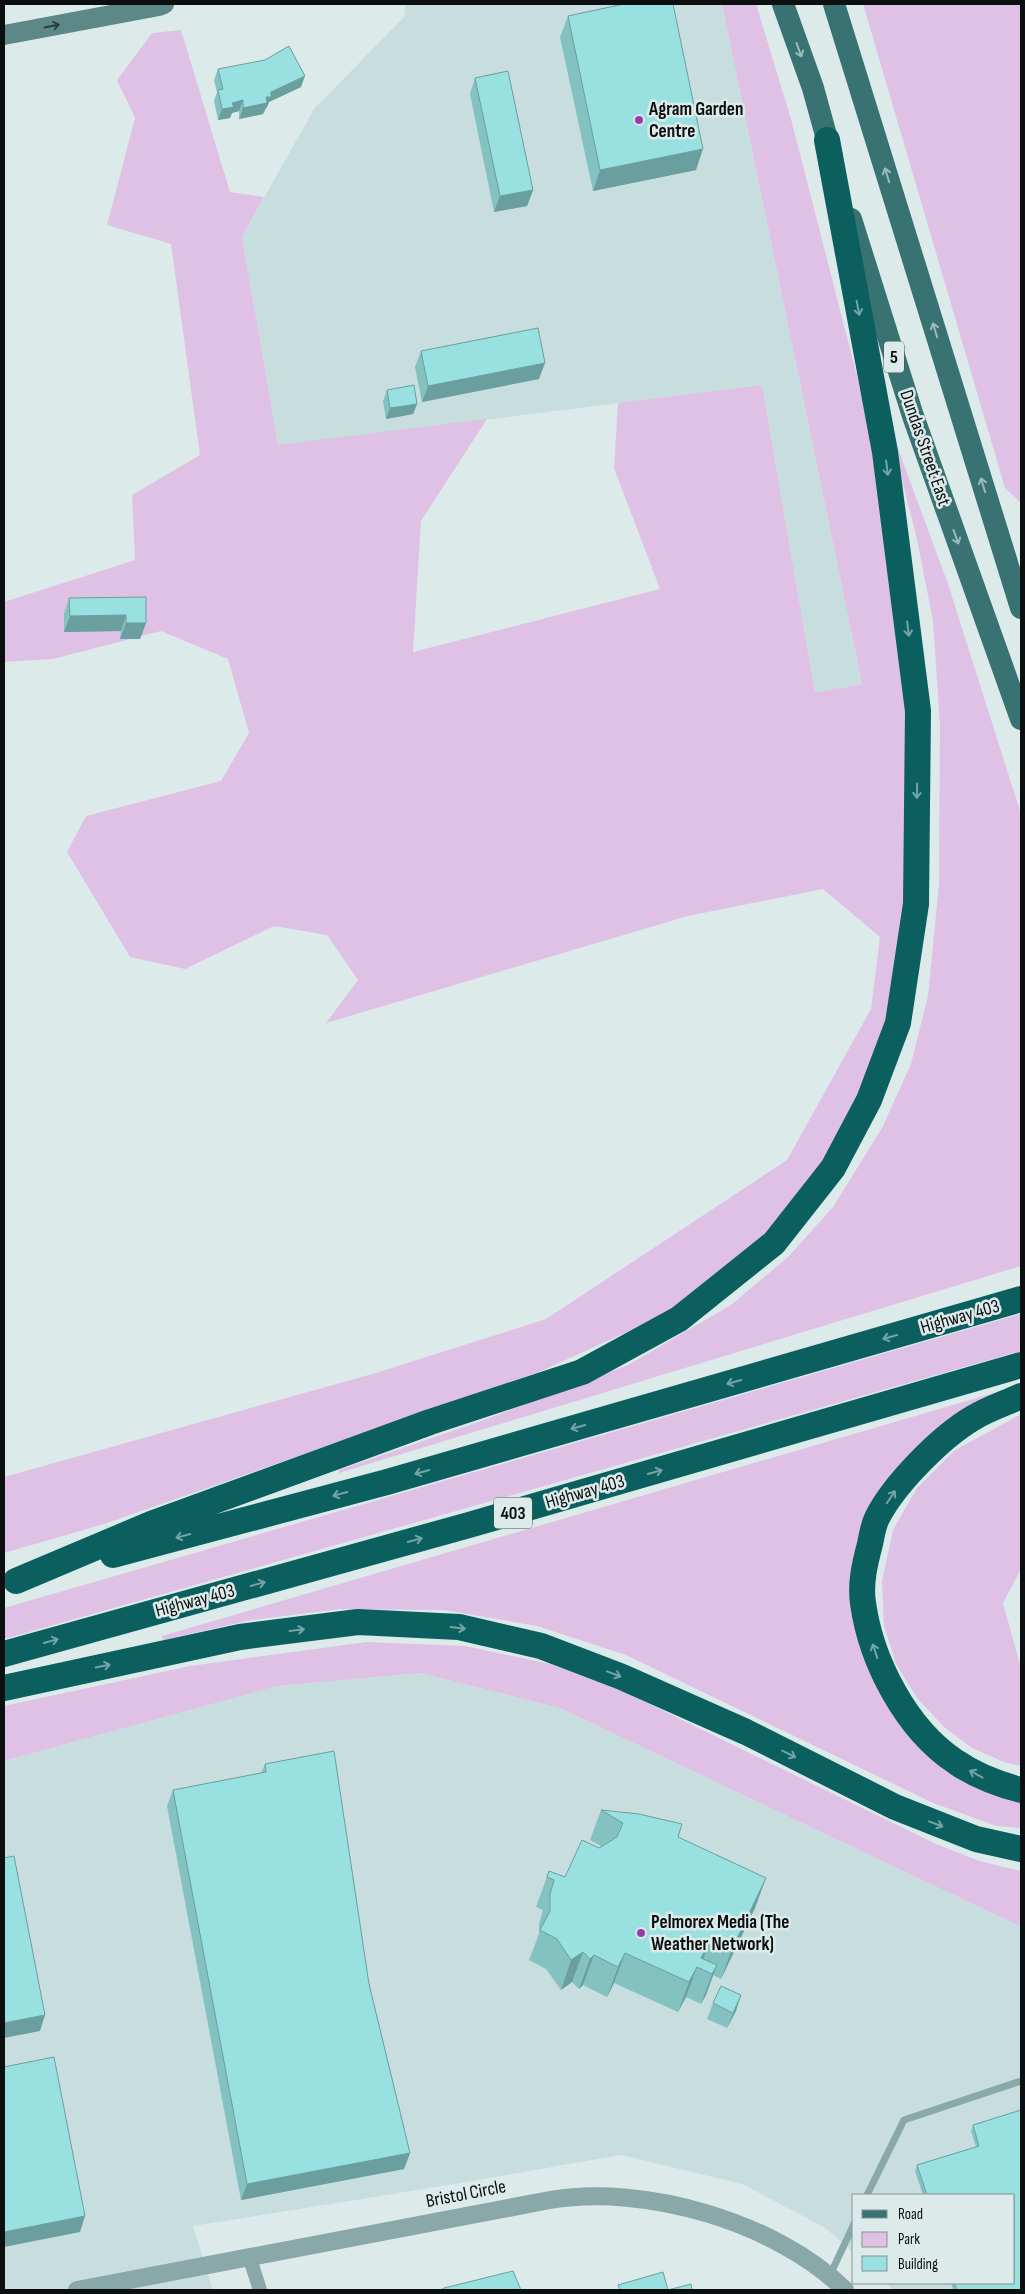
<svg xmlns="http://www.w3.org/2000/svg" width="1025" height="2294" font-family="'Sofia Sans Condensed',sans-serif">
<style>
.built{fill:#c8dede}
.green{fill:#e0c1e6}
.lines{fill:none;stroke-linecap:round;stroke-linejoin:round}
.service{stroke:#8aa8a7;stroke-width:7}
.minor{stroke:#8aa8a7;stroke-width:14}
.tertiary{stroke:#8aa8a7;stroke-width:18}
.secondary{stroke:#5c8888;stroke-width:20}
.primary{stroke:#387272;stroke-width:22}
.motorway{stroke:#0c5f5f;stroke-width:26}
.wall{fill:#84c2c2}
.shaded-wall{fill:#6b9e9e}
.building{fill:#99e1e1;stroke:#6b9e9e}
.oneway{stroke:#2b3f3f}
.oneway2{stroke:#9bbaba}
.oneway3{stroke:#74a4a4}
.poi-dot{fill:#973ea9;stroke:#ddeaea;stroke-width:2}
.labels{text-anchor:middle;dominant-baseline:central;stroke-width:5;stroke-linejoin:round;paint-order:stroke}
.shield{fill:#ddeaea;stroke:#4a5151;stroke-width:1}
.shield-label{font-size:18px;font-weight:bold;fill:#0b0f0f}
.poi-label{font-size:19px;font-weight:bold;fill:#0b0f0f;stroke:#ddeaea;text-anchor:start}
.street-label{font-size:19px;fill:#0b0f0f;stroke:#ddeaea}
</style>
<rect width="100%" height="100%" fill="#ddeaea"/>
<path class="built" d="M405,4H722L862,684L815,693L762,385L278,446L242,237L314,109L404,17Z
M420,1673L560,1708L1021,1927V2290H893L886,2283H1014V2195H854V2253L824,2227L742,2184L621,2155L461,2183L193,2226L213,2290H4V1761L278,1686Z"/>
<path class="green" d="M722,4H756L791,119L892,512L915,850L891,1044L808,1199L667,1314L539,1372L104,1524L4,1553V1477L376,1373L546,1319L787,1160L871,1009L880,937L823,889L688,916L326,1023L358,980L327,935L274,926L185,969L130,957L67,852L86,816L221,781L249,733L228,659L161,631L53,659L4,662V602L135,560L132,495L200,455L171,244L107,225L135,118L117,80L152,33L181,30L230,192L264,197L242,237L278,445L487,419L421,521L413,652L660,589L614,468L618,403L762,385L815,693L862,684Z
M863,4H1021V503L1005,488Z
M897,446L948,584L1021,814V1266L339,1473V1470L481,1421L628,1365L731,1305L789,1256L833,1207L882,1128L911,1064L928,996L939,884L940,725L933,621L917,539L894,448Z
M1021,1314V1351L4,1639V1608Z
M1021,1385L941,1429L854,1571L895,1714L1021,1800V1828L996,1826L933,1803L626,1655L537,1626L444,1610L341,1609L251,1620L163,1640L162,1636Z
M1021,1414V1569L1003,1603L1021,1668V1766L1004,1762L972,1748L944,1727L917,1698L896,1664L884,1626L882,1581L893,1530L917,1488L955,1450Z
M367,1642L465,1646L550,1664L627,1693L934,1843L979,1861L1021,1871V1927L560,1708L420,1673L278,1686L4,1761V1706L190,1666Z"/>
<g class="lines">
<path class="service" d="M867,2195L904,2120L1021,2081
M830,2275L854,2224"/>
<path class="minor" d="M250,2259L260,2290"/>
<path class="tertiary" d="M77,2290L550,2200C645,2184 776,2222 845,2290"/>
<path class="secondary" d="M4,35L159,6L164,4"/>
<path class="primary" d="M783,4L813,88L832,157
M834,4L1021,608
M851,219L913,416L1021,719"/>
<path class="motorway" d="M1021,1396C1006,1403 988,1409 973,1418C941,1437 894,1484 877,1518C873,1526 872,1535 870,1544C865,1563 860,1583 863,1603C871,1661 906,1729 956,1762C976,1776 998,1784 1021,1790
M113,1555L387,1482L1021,1299
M16,1581L151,1524L430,1422L582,1372L679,1319L774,1243L833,1168L869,1100L898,1023L916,904L918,711L885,452L827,140
M4,1654L469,1525L1021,1365
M4,1688L240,1637L358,1622L459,1627L541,1646L622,1677L746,1732L895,1807L976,1839L1021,1849"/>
</g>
<path class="wall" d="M568,16L696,170L593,191L560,37Z
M218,69L301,87L269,102L267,107L266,108L263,114L239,119V111L232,113L230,118L218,120L214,101L217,92L214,80Z
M475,78L533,190L527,206L494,212L470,94Z
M421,351L539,379L422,402L415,367Z
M387,390L417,404L413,414L386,419L383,401Z
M146,597V623L140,639H120L121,631L64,632V614L69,598Z
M265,1764L369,1984L410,2153L404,2169L241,2200L167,1806L173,1790L261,1773Z
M601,1810L678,1837L755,1908L721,1979L713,1975L706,1995L701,2004L686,1997L678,2012L614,1983L607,1997L583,1985L579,1989L572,1982L561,1990L546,1969L529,1960L539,1934V1924L543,1910L536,1907L549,1871L565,1877L601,1846L590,1840Z
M713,2003L736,2011L727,2028L707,2019Z
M1021,2110V2290H953L951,2283H1014V2195H923L915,2171L917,2165L976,2147L971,2131L973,2125Z"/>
<path class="shaded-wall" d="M305,76L301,87L269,102L267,107L266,108L263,114L239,119L243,108L266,97L271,92Z
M243,100L239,111L232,113L230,118L218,120L222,109L232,103Z
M703,149L696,170L593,191L600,170Z
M533,190L527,206L494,212L500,196Z
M545,363L539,379L422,402L428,386Z
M417,404L413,414L386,419L390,408Z
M126,615L121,631L64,632L70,616Z
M126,623H146L140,639H120Z
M766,1878L755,1908L721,1979L732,1949Z
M711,1938L700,1968L701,1958Z
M583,1952L572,1982L561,1990L571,1960Z
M625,1953L614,1983L607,1997L618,1967Z
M594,1955L583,1985L579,1989L590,1959Z
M717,1965L706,1995L701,2004L712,1974Z
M697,1967L686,1997L678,2012L689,1982Z
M741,1995L736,2011L727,2028L733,2013Z
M45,2015L40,2031L4,2038V2023Z
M410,2153L404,2169L241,2200L247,2184Z
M85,2216L80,2232L4,2247V2232Z"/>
<path class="building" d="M624,4H673L703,149L600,170L568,16Z
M289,46L305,76L271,92V97H266L267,103L243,108V100L232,103L234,107L222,109L218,90L223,89L218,69L265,60Z
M508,71L533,190L500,196L475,78Z
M538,328L545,363L428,386L421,351Z
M414,385L417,404L390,408L387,390Z
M146,597V623H126V615L70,616L69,598Z
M334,1751L369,1984L410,2153L247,2184L173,1790L266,1772L265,1764Z
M601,1810L639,1814L682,1824L678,1837L766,1878L732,1949L711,1938L701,1958L717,1965L712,1974L697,1967L689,1982L625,1953L618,1967L594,1955L590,1959L583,1952L571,1960L557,1939L540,1930L550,1911V1894L554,1880L547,1877L549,1871L565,1877L582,1840L599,1848L617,1837L623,1823Z
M14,1856L45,2015L4,2023V1858Z
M721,1986L741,1995L733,2013L713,2003Z
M54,2057L85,2216L4,2232V2067Z
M1021,2110V2290H957L954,2283H1014V2195H927L917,2165L979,2146L973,2125Z
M513,2271L521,2290H441L444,2288Z
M663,2272L668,2290L691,2284L692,2290H620L618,2285Z"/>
<defs><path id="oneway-shaft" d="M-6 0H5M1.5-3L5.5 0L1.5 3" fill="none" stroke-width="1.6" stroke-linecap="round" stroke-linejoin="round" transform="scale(1.25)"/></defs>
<use class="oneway" href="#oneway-shaft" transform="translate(52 26) rotate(-11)"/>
<g class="oneway2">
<use href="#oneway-shaft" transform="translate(799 50) rotate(70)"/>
<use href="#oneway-shaft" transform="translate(887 175) rotate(-107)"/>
<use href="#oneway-shaft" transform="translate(935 330) rotate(-107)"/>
<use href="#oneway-shaft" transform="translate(983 485) rotate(-107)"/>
<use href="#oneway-shaft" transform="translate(956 537) rotate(70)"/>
</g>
<g class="oneway3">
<use href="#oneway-shaft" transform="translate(858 308) rotate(79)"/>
<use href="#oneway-shaft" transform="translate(887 468) rotate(83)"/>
<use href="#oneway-shaft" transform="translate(908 629) rotate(83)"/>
<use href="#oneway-shaft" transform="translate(917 791) rotate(91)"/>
<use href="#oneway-shaft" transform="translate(890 1337) rotate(164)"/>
<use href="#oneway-shaft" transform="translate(734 1382) rotate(164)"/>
<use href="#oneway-shaft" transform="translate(578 1427) rotate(164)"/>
<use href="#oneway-shaft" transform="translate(422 1472) rotate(164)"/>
<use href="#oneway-shaft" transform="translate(655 1472) rotate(-16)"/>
<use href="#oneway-shaft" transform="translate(340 1494) rotate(165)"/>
<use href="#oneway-shaft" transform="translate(891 1497) rotate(-56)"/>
<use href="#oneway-shaft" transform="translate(183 1536) rotate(165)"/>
<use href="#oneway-shaft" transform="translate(415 1540) rotate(-15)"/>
<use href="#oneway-shaft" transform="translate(258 1584) rotate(-15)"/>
<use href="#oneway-shaft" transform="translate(458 1628) rotate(7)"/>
<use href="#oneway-shaft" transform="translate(297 1630) rotate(-7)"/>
<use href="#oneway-shaft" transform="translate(51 1641) rotate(-15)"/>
<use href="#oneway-shaft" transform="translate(875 1651) rotate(-108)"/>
<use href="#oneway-shaft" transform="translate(103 1666) rotate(-12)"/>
<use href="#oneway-shaft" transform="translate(614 1674) rotate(21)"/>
<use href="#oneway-shaft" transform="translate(789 1754) rotate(27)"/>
<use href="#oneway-shaft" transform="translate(976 1774) rotate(-151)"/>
<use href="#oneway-shaft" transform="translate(936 1824) rotate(21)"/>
</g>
<g class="poi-dot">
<circle cx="639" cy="120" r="5"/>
<circle cx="641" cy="1933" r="5"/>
</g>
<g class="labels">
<g class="shield">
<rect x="884" y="341.5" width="20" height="31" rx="4"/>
<rect x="494" y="1497.5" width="38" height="31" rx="4"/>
</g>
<g class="shield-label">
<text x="894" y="357">5</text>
<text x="513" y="1513">403</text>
</g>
<g class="poi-label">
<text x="649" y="109">Agram Garden<tspan x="649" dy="22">Centre</tspan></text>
<text x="651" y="1922">Pelmorex Media (The<tspan x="651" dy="22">Weather Network)</tspan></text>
</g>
<g class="street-label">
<text transform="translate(925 448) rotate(71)">Dundas Street East</text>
<text transform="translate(960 1317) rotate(-16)">Highway 403</text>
<text transform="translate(585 1492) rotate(-16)">Highway 403</text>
<text transform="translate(195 1601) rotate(-15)">Highway 403</text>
<text transform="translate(466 2194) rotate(-11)">Bristol Circle</text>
</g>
</g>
<rect width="1025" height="2294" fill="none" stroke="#0b0f0f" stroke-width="10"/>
<rect x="852" y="2194" width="162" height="90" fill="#ddeaea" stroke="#899292"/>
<rect x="862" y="2210" width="25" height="8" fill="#387272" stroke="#899292"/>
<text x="898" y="2219" font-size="15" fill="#0b0f0f">Road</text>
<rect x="862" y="2232" width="25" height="15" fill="#e0c1e6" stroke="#899292"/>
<text x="898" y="2244" font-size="15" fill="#0b0f0f">Park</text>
<rect x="862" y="2256" width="25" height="15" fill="#99e1e1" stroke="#899292"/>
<text x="898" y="2269" font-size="15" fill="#0b0f0f">Building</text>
</svg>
